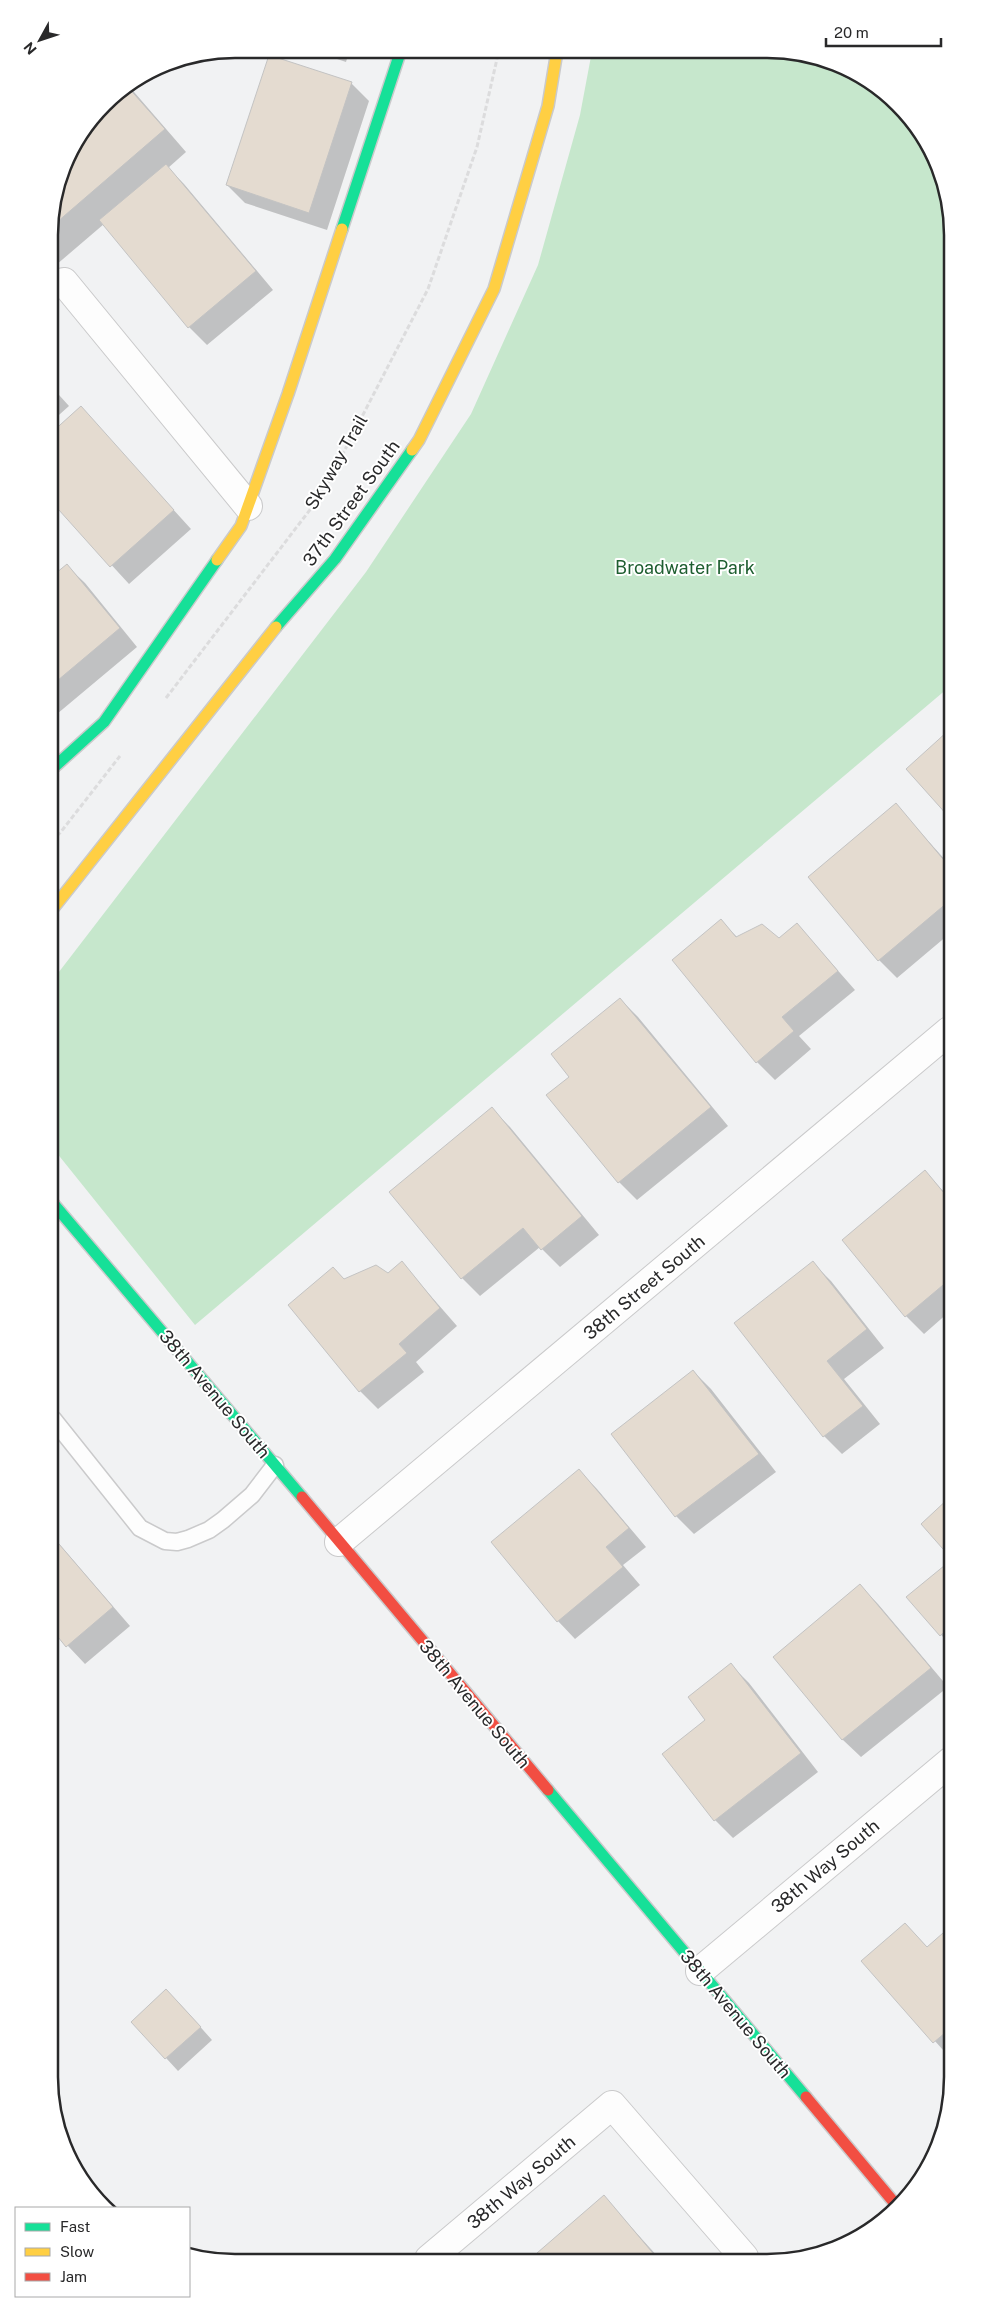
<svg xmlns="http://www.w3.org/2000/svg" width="1001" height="2312" font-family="'Public Sans',sans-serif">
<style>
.green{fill:#c6e7cc}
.shadow{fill:#0003}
.building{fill:#e4dbd0;stroke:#c3c3c3}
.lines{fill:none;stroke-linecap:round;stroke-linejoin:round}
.lane-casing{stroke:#cacacb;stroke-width:19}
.street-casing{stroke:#cacacb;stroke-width:30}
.fast-casing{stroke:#cacacb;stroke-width:14}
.slow-casing{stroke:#cacacb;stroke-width:14}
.jam-casing{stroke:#cacacb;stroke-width:14}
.path{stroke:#dcdcdd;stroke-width:3;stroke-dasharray:5 2.5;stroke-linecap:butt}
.lane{stroke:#fdfdfd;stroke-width:16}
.street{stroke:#fdfdfd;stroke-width:28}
.fast{stroke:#16e098;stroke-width:11}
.slow{stroke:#ffcf43;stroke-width:11}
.jam{stroke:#f24e42;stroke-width:11}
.labels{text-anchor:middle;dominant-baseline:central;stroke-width:4;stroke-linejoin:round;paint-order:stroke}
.street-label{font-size:18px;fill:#29292a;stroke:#fff}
.park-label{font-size:18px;fill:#1e5e30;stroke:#fff}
.rim{fill:none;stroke:#29292a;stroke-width:2.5}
</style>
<rect width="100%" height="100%" fill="#f1f2f3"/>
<path class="green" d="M592,51L802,52L849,68L898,103L927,142L946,187L948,688L195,1325L52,1147V981L366,572L471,414L538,265L580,115Z"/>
<path class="shadow" d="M307,49H350L346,62Z
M351,83L369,101L327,230L245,203L227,185Z
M128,85L186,152L168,168L184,184L273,290L207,345L189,327L104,224L49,271V222L68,152L112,95Z
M50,385L69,406L50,423Z
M81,408L191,529L129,584L50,498V436Z
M67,566L85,583L137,647L51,719L50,579Z
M896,805L948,863V935L897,978L879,960L809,878Z
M721,921L738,938L779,940L797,924L855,990L799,1036L811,1049L775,1080L757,1062Z
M620,999L638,1017L728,1126L637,1200L619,1182L571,1077Z
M492,1109L510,1127L599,1235L560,1267L540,1247L480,1296L462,1278Z
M925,1172L949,1197V1312L924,1334L906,1316Z
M402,1263L457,1326L416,1362L424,1372L378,1409L360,1391L289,1305L344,1280L388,1275Z
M813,1263L831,1281L884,1348L844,1379L880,1424L842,1454L824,1436L735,1323Z
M693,1371L711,1389L776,1472L694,1534L676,1516L613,1434Z
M579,1471L597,1489L646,1547L623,1565L640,1585L575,1639L558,1621Z
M53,1537L130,1626L85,1664L53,1630Z
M950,1562V1645L908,1597Z
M860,1586L878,1604L948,1687L861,1757L843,1740L775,1657Z
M731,1665L749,1683L818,1772L733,1838L715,1820L707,1720Z
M905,1924L928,1948L951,1928L952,2060L863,1961Z
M179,2003L212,2040L178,2071L133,2022Z
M604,2197L659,2258H543L539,2253Z"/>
<path class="building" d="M269,55L352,82L309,213L226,185Z
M127,86L165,129L49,229L68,152L112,95Z
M166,164L256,271L188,328L99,220Z
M81,406L174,510L110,567L50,500V434Z
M67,564L120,628L51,686L50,578Z
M948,731V816L906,769Z
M896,803L948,865V902L878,961L808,877Z
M721,919L736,937L762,924L779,938L797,923L838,971L782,1017L794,1031L756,1063L672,960Z
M620,998L711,1107L618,1183L546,1095L569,1077L551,1054Z
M492,1107L582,1216L541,1250L523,1228L461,1279L389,1192Z
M925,1170L949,1199V1252L947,1254L949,1257V1280L905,1317L842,1240Z
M402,1261L440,1308L399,1344L407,1353L359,1392L288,1305L333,1267L344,1279L376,1265L388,1273Z
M813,1261L867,1329L827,1361L863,1406L823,1437L734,1323Z
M693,1370L759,1454L675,1517L611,1434Z
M579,1469L629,1528L606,1547L623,1567L557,1622L491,1542Z
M950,1497V1557L921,1524Z
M53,1537L113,1607L66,1647L54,1632Z
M950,1561V1626L940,1636L906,1597Z
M860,1584L931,1668L842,1740L773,1657Z
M731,1663L801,1753L714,1821L662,1754L705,1720L688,1697Z
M905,1923L927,1947L951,1926L952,2027L933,2043L861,1961Z
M166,1989L201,2027L165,2059L131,2022Z
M604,2195L657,2258H541L537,2253Z"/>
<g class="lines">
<g class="lane-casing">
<path id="lane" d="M53,1419L140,1528L165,1541L177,1542L188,1539L209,1530L223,1520L252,1495L275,1465"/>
</g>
<g class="street-casing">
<path id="street" d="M64,282L248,506
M339,1542L949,1031
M700,1971L951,1761
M429,2259L612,2105L744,2257"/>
</g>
<g class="fast-casing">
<path id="fast" d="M342,229L401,50
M276,627L335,559L412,450
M51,770L104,722L217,560
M52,1202L302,1497
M548,1790L806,2097"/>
</g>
<g class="slow-casing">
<path id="slow" d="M412,450L419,440L494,289L548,106L557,51
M217,560L241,526L288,394L342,229
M51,911L276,627"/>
</g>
<g class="jam-casing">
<path id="jam" d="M302,1497L548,1790
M806,2097L897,2206"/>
</g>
<path class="path" d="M166,698L322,494L428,289L477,147L499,50
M51,841L60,833L120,756"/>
<use href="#lane" class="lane"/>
<use href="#street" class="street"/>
<use href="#fast" class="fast"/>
<use href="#slow" class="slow"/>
<use href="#jam" class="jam"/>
</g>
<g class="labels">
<g class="street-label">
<text transform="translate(336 462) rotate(-60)">Skyway Trail</text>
<text transform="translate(351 503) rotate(-54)">37th Street South</text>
<text transform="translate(644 1287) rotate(-40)">38th Street South</text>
<text transform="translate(215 1394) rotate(50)">38th Avenue South</text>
<text transform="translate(475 1704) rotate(50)">38th Avenue South</text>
<text transform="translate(825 1866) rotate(-40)">38th Way South</text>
<text transform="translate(736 2014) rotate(50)">38th Avenue South</text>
<text transform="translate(521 2182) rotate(-40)">38th Way South</text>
</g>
<g class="park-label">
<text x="685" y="567">Broadwater Park</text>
</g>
</g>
<path d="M0 0H1001V2312H0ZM235 58H767A177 177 0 0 1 944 235V2077A177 177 0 0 1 767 2254H235A177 177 0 0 1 58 2077V235A177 177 0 0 1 235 58Z" fill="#fff" fill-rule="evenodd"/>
<path class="rim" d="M235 58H767A177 177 0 0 1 944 235V2077A177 177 0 0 1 767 2254H235A177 177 0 0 1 58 2077V235A177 177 0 0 1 235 58Z"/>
<rect x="15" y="2207" width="175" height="90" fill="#ffffff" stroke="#a9a9aa"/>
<rect x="25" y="2223" width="25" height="8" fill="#16e098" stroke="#a9a9aa"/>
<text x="60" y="2232" font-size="15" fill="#29292a">Fast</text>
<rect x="25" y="2248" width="25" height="8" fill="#ffcf43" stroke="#a9a9aa"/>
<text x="60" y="2257" font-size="15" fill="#29292a">Slow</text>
<rect x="25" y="2273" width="25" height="8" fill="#f24e42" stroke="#a9a9aa"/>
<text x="60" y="2282" font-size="15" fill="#29292a">Jam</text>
<g transform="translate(40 40) rotate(230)" stroke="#ffffff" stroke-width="4" paint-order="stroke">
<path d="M0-4L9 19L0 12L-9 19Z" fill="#29292a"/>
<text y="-8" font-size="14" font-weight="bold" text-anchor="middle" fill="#29292a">N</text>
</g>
<path d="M826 38v8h115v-8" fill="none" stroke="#29292a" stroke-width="2.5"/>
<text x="834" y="38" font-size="15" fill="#29292a" stroke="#ffffff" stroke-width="4" paint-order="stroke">20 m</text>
</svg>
